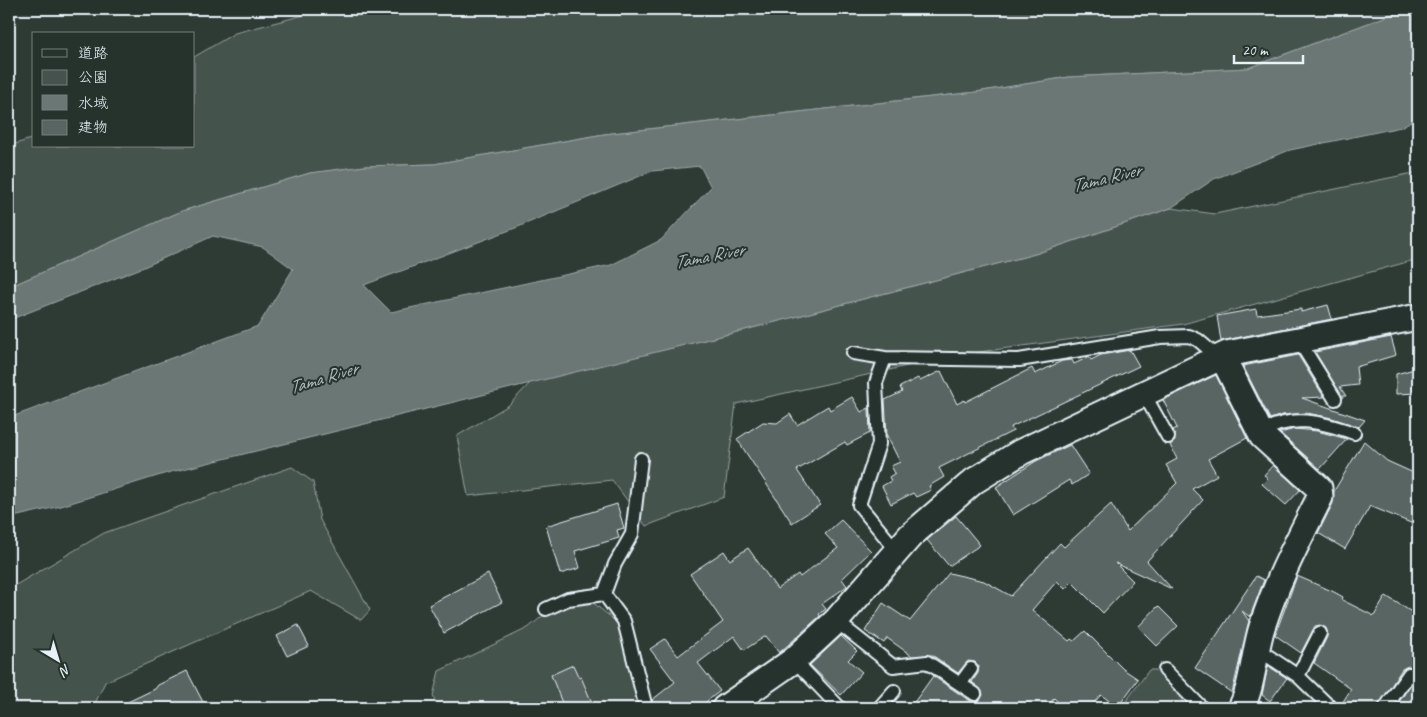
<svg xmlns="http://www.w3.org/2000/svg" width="1427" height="717" font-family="Caveat,'Klee One',sans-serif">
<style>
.green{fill:#45524e;stroke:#96a2a3}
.water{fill:#6b7775;stroke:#9da8a9;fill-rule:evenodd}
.building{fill:#596563;stroke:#e8f1f8}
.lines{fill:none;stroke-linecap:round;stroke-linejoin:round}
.service-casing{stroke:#e8f1f8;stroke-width:16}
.minor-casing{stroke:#e8f1f8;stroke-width:29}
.service{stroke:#26332d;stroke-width:12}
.minor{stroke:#26332d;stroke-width:25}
.labels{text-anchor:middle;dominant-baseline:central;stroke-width:4;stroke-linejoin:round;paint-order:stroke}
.water-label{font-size:19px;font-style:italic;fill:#b0babd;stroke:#26332d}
</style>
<rect width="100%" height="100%" fill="#2e3b35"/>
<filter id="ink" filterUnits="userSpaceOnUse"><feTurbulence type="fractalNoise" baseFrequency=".02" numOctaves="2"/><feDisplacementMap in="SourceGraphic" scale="10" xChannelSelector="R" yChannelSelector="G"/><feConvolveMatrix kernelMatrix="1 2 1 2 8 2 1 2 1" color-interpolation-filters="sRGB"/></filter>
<g filter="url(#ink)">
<path class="green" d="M327,9H1406L1248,68L1069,77L976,92L604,134L434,164L365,166L310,173L182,211L9,287V146L34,138V146H194V57L235,33Z
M1418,172V259L1183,324L957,355L736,404L724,497L646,526L612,480L468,496L457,436L509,405L531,382L741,331L1035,254L1171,208L1215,214Z
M292,467L313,482L320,520L370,610L361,620L311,591L105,682L93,708H9V589L104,533Z
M592,602L617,622L622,633L640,708H438L433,696L439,671L528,628L545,614L567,603Z
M1149,670H1157L1188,708H1121Z"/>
<path class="water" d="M1406,9H1418V117L1401,127L1290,150L1214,179L1171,208L1035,254L741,331L167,473L61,506L9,518V418L258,326L293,269L263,247L213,236L144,267L9,320V287L182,211L310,173L365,166L434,164L604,134L976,92L1069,77L1248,68ZM700,166L711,187L661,240L611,265L391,312L364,285L518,227L652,171Z"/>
<path class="building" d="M1328,305L1332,319L1221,341L1217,316L1256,309L1257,315L1301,309V312Z
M1391,337L1396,355L1356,367L1358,385L1340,387L1346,396H1342L1315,352Z
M1130,350L1139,366L1011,427L1013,431L939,468L944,477L929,486L931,490L916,497L913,493L891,504L882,486L891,481L889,477L895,473L891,466L900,462L887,436L885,400L902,392L900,387L918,378L920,381L941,371L957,404L964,400L965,402L1032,368L1035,374L1062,361L1072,360L1074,364L1089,357L1091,360L1101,355Z
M1298,355L1324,397L1302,398L1365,420L1359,427L1332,418L1307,413L1282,415L1270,419L1243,366Z
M1418,368V393L1396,394V374Z
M1216,375L1247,438L1208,459L1217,475L1192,489L1203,500L1147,561L1172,589L1115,563L1133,581L1103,613L1072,582L1065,589L1057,581L1032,610L1069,641L1071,639L1074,641L1085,631L1123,669L1138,679L1118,707L1101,695L1089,708H1064L1054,698L1047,708H910L933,676L970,701H979L983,695L982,691L972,682L978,673L979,666L975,662L968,661L958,673L932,655L912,656L887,638L884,643L865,631L883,603L910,621L949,573L984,581L1011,596L1060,543L1064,547L1111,504L1128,531L1177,483L1166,465L1177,459L1170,445L1175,441L1173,430L1177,428L1163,400Z
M852,397L861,412L869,408L870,433L847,445L845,442L797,470L820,505L792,523L737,439L763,422L777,423L790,414L797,425L828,406L830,410Z
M1295,429L1317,431L1347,439L1320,469L1280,433Z
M1364,441L1387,461L1418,475V526L1370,506L1345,549L1318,533L1333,503L1334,491Z
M1070,445L1089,474L1072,485L1069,480L1013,515L996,487L1036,461Z
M1273,465L1300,490L1286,505L1262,484L1268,478L1264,475Z
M617,504L624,528L617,530L619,538L575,551L580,568L560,574L546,526Z
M956,516L980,545L949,566L927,540Z
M841,520L871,551L842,579L847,586L822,604L826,609L819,614L820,616L779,653L766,636L744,650L734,636L698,663L720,691L698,708H654L652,700L675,682L650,649L665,639L678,656L723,622L690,574L724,551L730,560L748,548L777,589L798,574L800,577L838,548L825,534Z
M488,574L502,602L444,633L429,605Z
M1256,576L1264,580L1250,617L1242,611L1249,621L1232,693L1195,668Z
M1297,576L1334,592L1343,597L1342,600L1374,616L1386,596L1418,616V708H1395L1417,675L1416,670L1409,666L1402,669L1377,708H1339L1351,689L1314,663L1327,637L1326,628L1320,625L1315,626L1301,653L1275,635Z
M1158,606L1178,626L1157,646L1138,627Z
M298,625L309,646L287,656L277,636Z
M841,636L857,651L848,660L862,672L841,695L810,665Z
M573,665L579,678L581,677L594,708H564L551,675Z
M1268,666L1287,678L1270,701L1262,695Z
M187,671L206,708H115L155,689L158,685Z"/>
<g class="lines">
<g class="service-casing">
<path id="service" d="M1299,341L1335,399
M853,353L885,358L1019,360L1160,337L1189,336L1198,340L1219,358
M885,358L876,383L879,444L859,505L896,550
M1144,394L1168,437
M1260,433C1290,413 1322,422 1354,433
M604,594L615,564L632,534L641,459
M546,609L568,599L604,594L624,621L646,708
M836,621L893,666L927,662L975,694
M1256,648L1298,676L1331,708
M794,660L840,708
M1165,670L1202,708
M1298,676L1320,633
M960,684L971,669
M879,708L894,691
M1385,708L1409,674"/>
</g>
<g class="minor-casing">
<path id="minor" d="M1219,358L1226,364L1262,436L1319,488L1320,497C1298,541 1277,580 1262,627C1254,652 1253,686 1241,708
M725,708L794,660L836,621L910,536L974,481L1021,452L1227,354L1418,317"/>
</g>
<use href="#service" class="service"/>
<use href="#minor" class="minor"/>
</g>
</g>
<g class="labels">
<g class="water-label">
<text transform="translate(1106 178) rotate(-14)">Tama River</text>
<text transform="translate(709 256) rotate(-11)">Tama River</text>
<text transform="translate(323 378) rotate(-17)">Tama River</text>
</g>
</g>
<rect width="1427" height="717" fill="none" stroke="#26332d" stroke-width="30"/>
<rect x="15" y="15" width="1397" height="687" fill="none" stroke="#e8f1f8" stroke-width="2" filter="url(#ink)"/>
<rect x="32" y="32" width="162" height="115" fill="#26332d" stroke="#747f7e"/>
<rect x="42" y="49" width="25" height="8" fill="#26332d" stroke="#747f7e"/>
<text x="78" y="58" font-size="15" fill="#e8f1f8">道路</text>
<rect x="42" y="70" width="25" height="15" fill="#45524e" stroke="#747f7e"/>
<text x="78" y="82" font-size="15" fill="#e8f1f8">公園</text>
<rect x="42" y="95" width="25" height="15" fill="#6b7775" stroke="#747f7e"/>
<text x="78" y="108" font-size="15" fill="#e8f1f8">水域</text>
<rect x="42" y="120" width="25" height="15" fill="#596563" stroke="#747f7e"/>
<text x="78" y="132" font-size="15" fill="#e8f1f8">建物</text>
<g transform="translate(58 660) rotate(142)" stroke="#26332d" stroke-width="4" paint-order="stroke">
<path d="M0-4L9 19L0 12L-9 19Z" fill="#e8f1f8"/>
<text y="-8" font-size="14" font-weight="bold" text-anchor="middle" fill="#e8f1f8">N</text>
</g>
<path d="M1234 55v8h69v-8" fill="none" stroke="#e8f1f8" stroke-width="2.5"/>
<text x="1242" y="55" font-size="15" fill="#e8f1f8" stroke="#26332d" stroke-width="4" paint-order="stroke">20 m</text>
</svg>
